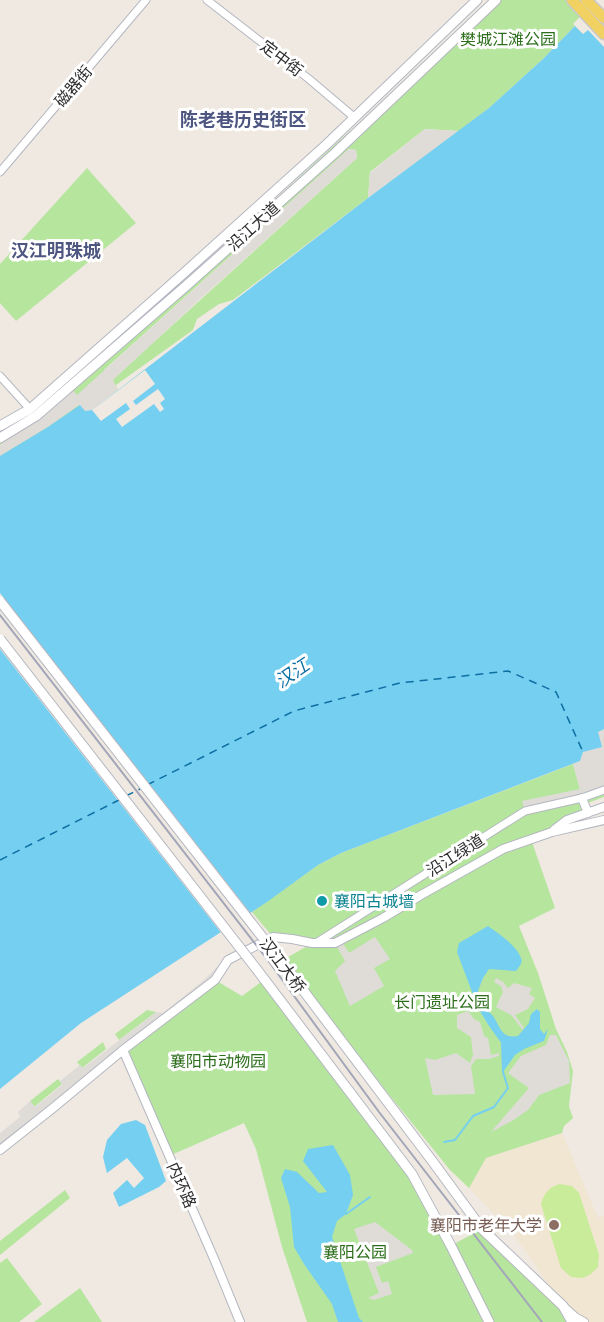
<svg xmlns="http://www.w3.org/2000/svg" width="604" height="1322" font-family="Quicksand,'Noto Sans SC',sans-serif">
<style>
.education{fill:#f0e6d1}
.green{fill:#b6e59e;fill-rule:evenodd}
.pitch{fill:#c9ec9a}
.plaza{fill:#dfdcd8}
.water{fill:#75cff0}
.pier{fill:#efe9e1}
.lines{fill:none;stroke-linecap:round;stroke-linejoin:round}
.stream{stroke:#75cff0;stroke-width:2}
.ferry{stroke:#0d6fa3;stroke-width:1.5;stroke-dasharray:8 6;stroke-linecap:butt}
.minor-casing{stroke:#b4b7c1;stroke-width:9}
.tertiary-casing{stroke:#b4b7c1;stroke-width:10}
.secondary-casing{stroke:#b4b7c1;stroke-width:11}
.primary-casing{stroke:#c9c9c9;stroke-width:13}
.minor{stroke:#fff;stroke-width:7}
.tertiary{stroke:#fff;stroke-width:8}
.secondary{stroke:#fff;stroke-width:9}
.primary{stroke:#f2d163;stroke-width:10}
.rail{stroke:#a3a6b8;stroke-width:2}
.secondary-bridge-casing{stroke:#b4b7c1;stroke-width:11;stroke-linecap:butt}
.secondary-bridge{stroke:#fff;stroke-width:9}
.culture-dot{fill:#0f9aa8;stroke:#fff;stroke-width:2}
.education-dot{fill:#8d6e63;stroke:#fff;stroke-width:2}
.labels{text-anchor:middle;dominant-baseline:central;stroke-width:6;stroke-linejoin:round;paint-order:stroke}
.park-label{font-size:16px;fill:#2c6e1b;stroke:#fff}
.street-label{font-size:16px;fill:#2e2e2e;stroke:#fff}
.culture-label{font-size:16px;fill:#0d838f;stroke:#fff;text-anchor:start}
.education-label{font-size:16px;fill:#785e54;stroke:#fff;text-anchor:end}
.neighbourhood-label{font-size:18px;font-weight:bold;fill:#4d5680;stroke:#fff}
.water-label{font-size:18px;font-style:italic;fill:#0d6fa3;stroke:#fff}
</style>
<rect width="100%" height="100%" fill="#efe9e1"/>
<path class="education" d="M562,1133L598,1218L604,1216V1322H584L563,1306L512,1232L469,1188L486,1158Z"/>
<path class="green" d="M494,0H600L543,59L489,108L459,131L425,129L370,172L368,198L233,300L219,304L197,319L193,330L116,385L118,390L85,411L0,456V438L70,387L340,140L453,40ZM349,149L356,150L357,158L112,380L104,370Z
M87,168L136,223L16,321L0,303V264Z
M573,764L580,789L604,781V797L585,804L588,813L533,839V845L555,908L519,926L538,973L556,1029L567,1052L573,1071L569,1106L573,1118L564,1126L562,1133L486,1158L469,1188L450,1170L281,961L311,944L273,937L252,912L318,865L341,853Z
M265,979L412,1174L452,1245L482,1229L563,1306L572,1322H307L282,1247L256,1149L244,1123L169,1156L123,1050L215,980L242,996Z
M147,1010L156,1012L119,1040L115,1034Z
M103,1042L106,1049L82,1068L77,1062Z
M58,1079L62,1084L34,1107L30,1101Z
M65,1190L70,1198L0,1255V1241Z
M7,1258L42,1304L19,1322H0V1263Z
M80,1288L102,1322H34Z"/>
<path class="pitch" d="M560,1184L572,1186L579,1193L599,1255L598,1267L591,1274L583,1278L571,1277L561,1268L541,1204C544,1193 549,1187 560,1184Z"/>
<path class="plaza" d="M425,129L459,131L368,198L370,173Z
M349,149L356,150L357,158L198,301L113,380L118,390L92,410L85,411L79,405L48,427L0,456V445L70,387L77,395Z
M604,729V790L525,811L522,801L580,789L573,764L580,761L583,752L598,731Z
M375,937L390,959L374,968L384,986L350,1006L335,971L345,961L335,943L341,940L349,953Z
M228,956L215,980L0,1151V1133L20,1117L18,1112L30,1101L35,1107L62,1085L60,1081L80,1065L83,1068L156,1012L163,1013L204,980Z
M496,978L503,982L508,988L514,983L532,988L529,994L535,998L528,1009L515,1015L524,1028L523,1030L511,1015L496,1007L503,992L501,986L494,982Z
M468,1011L474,1019L480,1022L484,1036L488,1038L491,1055L499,1053V1056L489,1059H476L471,1066L475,1094L433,1095L425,1058L435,1060L456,1053L470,1063L473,1055L471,1037L457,1028V1015Z
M550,1035H556L569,1061L570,1083L539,1095L528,1110L512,1121L491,1132L529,1088L508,1073L521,1056L546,1045Z
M375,1222L412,1250L413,1253L376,1267L382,1283L388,1281L392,1294L374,1300L368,1298L379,1293L354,1229Z"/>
<path class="water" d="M600,0H604V729L598,732L602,747L583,752L580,761L341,853L318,865L267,902L81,1023L0,1089V456L48,427L80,405L85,411L92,410L368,198L489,108L543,59Z
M488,926C498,933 517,946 521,958C523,963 519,967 516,971L489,969L483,978L478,991C480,997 481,1005 486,1010C488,1012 492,1014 493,1016C501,1028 501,1039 518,1036L529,1023L531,1014L537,1009L540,1012V1029L544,1034L548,1029L544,1041L524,1049L515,1055L503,1072L502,1044L489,1026L478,1008L457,952L459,943Z
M136,1120L145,1125L166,1181L159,1187L119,1207L113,1193L127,1180L134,1188L144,1178L127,1158L107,1173L103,1157L107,1140L121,1124Z
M333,1145L350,1175L353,1195L346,1214L337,1221L332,1237L359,1318L363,1322H338L332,1304L304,1264L294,1247L290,1207L281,1178L285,1169L297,1172L319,1193L327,1192L303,1161L308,1149Z"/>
<path class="pier" d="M596,0H604V47L588,30L583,34L573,24Z
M145,370L155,384L133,401L136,405L158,389L165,399L160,403L164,409L160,412L154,404L122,427L116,419L130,409L126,403L101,421L92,410Z
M0,593L252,915L222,934L0,649Z"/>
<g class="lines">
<path class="stream" d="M444,1142L455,1140L473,1116L494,1107L508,1088L503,1072L502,1044
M346,1214L370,1197"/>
<path class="ferry" d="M147,785L294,711L400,683L508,671L556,692L583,752
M126,796L140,789
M0,860L119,800"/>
<g class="minor-casing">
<path id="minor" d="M207,0L309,79L355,118
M0,172L146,0
M0,376L30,409
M316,943L525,811L582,798L604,790"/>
</g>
<g class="tertiary-casing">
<path id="tertiary" d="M582,798L588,813
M554,830L567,820L604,807
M123,1050L215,1261L240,1322
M0,1150L53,1108L123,1050L215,980L228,960L273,937L292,939L312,943H335L383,918L421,895L503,849L552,832L604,820
M565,1308L575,1317L584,1322"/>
</g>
<g class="secondary-casing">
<path id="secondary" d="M0,426L30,409L184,273L327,144L477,0
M0,438L36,416L186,286L335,153L496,0
M281,961L433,1162L482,1229L563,1306L572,1322
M258,971L412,1174L451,1246L489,1322"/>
</g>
<g class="primary-casing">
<path id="primary" d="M572,0L604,34
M586,0L604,18"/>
</g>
<use href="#minor" class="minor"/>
<use href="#tertiary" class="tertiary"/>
<use href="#secondary" class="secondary"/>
<use href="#primary" class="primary"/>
<path class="rail" d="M0,615L267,959L379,1112L542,1322"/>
<g class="secondary-bridge-casing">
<path id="secondary-bridge" d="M0,601L281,961
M0,639L258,971"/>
</g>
<use href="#secondary-bridge" class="secondary-bridge"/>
</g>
<circle class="culture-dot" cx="322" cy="901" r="6"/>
<circle class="education-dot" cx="554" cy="1225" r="6"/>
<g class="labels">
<g class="park-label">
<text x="508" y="39">樊城江滩公园</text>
<text x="442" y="1002">长门遗址公园</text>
<text x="218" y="1061">襄阳市动物园</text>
<text x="355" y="1252">襄阳公园</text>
</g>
<g class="street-label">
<text transform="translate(282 58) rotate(37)">定中街</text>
<text transform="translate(73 86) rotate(-50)">磁器街</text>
<text transform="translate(253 226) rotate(-42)">沿江大道</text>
<text transform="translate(455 855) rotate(-32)">沿江绿道</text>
<text transform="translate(283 965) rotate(53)">汉江大桥</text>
<text transform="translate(182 1185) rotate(66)">内环路</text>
</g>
<g class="culture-label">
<text x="334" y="901">襄阳古城墙</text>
</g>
<g class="education-label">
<text x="542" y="1225">襄阳市老年大学</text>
</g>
<g class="neighbourhood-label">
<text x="243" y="119">陈老巷历史街区</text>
<text x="56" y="250">汉江明珠城</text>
</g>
<g class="water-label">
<text transform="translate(292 673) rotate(-34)">汉江</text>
</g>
</g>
</svg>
